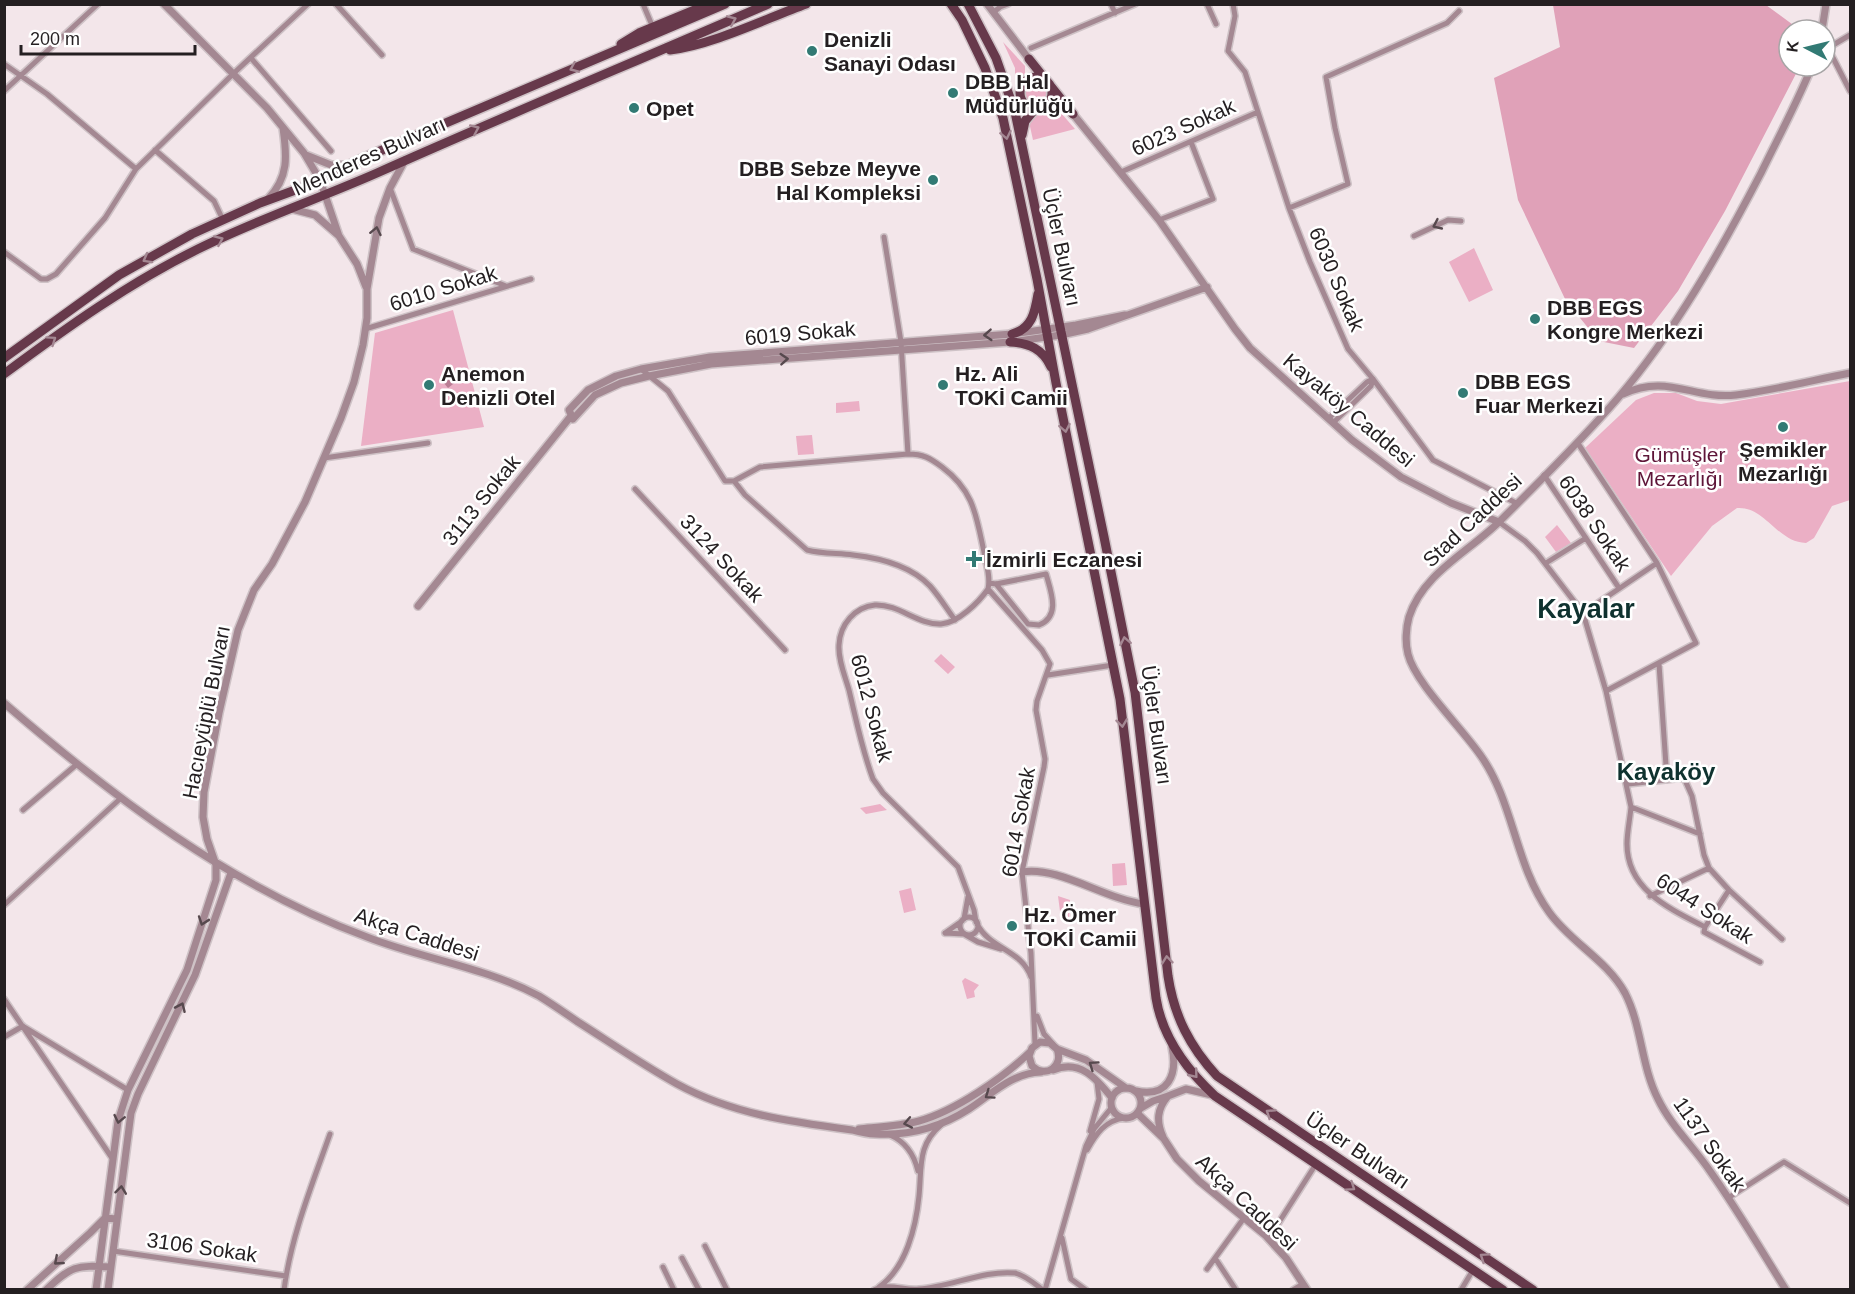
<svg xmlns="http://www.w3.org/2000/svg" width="1855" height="1294" font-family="Arial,sans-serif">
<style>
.green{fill:#ebafc5}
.forest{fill:#e0a1b8}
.water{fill:#ba7d94}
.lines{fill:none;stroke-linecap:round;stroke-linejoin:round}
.minor-casing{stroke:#cec2c6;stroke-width:8}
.tertiary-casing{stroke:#cec2c6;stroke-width:10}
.primary-casing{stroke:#cec2c6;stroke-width:12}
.minor{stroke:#a48892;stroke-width:5}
.tertiary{stroke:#a48892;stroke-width:7}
.primary{stroke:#67394b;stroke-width:9}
.oneway{stroke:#a48893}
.oneway2{stroke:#57494e}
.poi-dot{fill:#327a74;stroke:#fff;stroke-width:2}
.labels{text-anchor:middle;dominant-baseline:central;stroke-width:5;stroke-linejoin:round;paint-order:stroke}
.poi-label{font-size:21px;font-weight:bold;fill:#241f21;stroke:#fff;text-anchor:start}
.street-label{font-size:21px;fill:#241f21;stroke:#fff}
.park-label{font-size:21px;fill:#5e1538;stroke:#fff}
.quarter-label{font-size:24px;font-weight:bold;fill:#0f322f;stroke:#fff}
.district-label{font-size:27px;font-weight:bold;fill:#0f322f;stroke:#fff}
</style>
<rect width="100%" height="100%" fill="#f3e6ea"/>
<path class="green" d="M1003,42L1025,66V73L1022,77L1015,75V68Z
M1024 93a12 12 0 1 1 24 0a12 12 0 1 1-24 0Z
M1049,112L1061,113L1075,129L1033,140L1029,122L1037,114Z
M1474,248L1493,290L1469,302L1449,262Z
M453,310L484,427L361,446L375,333Z
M1850,381V500L1832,506L1814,538L1806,543C1778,543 1765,506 1737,508L1712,526L1671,576L1585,448L1636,400L1654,393H1676L1697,401L1721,404Z
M859,401L860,411L836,413V403Z
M812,435L814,454L798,455L796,436Z
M1557,525L1571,543L1556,552L1545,537Z
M941,654L955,667L948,674L934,661Z
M880,804L887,810L866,814L860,808Z
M1125,863L1127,885L1113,886L1112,864Z
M911,888L916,910L904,913L899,891Z
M1058,896L1070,900L1069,920L1061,919Z
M965,978L979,985L974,991L975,997L967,999L962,981Z"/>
<path class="forest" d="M1553,5H1766L1800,30H1789V66H1800L1725,211L1678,291L1634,348L1599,341L1566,301L1518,200L1494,78L1560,47Z"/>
<path class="water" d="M456,371L462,377L448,388L443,382Z"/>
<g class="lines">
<g class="minor-casing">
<path id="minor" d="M336,4L382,55
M643,4L654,30
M1111,4L1115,13
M1207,4L1216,24
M1233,4L1235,16L1228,51L1245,72L1289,208L1310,262L1348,349L1373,379L1433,460L1516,503
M994,12L1000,7L1008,4
M1825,47L1828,48L1850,91
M1031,48L1135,4
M1828,48L1850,35
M251,58L331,151
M4,64L47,94L136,169
M4,91L98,4
M155,150L214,201L223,220
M1121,172L1258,112
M390,188L413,249L506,286
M1289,208L1348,184L1335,128L1326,77L1447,23L1459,11
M1159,220L1213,199L1191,142
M1414,236L1448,220L1461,221
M884,237L901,342L908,454C923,454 930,458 942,467C974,491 976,515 984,552C986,564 991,577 988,589L1042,650L1050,664L1037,701L1036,710L1045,759L1044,767L1022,872L1031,953L1035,1044
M4,252L41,279H47L56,274L105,218L136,169L234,73L308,4
M365,329L531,279
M641,369L668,391L725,481H734L760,467L908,454
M1329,418L1367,382L1373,379
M1334,422L1371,386L1373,379
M1577,442L1657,563L1696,643L1606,691
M324,458L428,443
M1544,475L1619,588
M734,481L745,495L807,550C823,554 838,553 853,555C880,558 911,566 930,586C939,596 947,609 955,620
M635,489L785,650
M1499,522L1525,541L1537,553L1583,613L1606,691L1631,807L1700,834
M1546,563L1586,538
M989,583L996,584L1046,574C1051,592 1061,616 1039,625L1028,624L996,584
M1583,613L1657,563
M1659,664L1667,780
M1048,675L1113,665
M1628,784L1684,778L1692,796L1704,855L1709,868L1729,890L1782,939
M1631,807C1630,819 1627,832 1627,844C1627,890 1670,909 1705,927L1704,932L1760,962
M23,810L76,765
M1650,896L1709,868
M4,905L121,798
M960 926a9 9 0 1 1 18 0a9 9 0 1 1-18 0Z
M964,919L968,897
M976,922L974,910L958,867L883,793L873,779C862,750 856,719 849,690C845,676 838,660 839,645C840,624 855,607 875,605C899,604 918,625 941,624C958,623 979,602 988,589
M977,924C990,949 1022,950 1031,977
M1705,927L1729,890
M945,933L964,934L978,942L1001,949
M945,933L962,921
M4,999L112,1158
M1037,1016L1044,1034L1053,1044
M24,1027L128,1090
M4,1037L23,1026
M1090,1131L1099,1099L1097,1082
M890,1135C906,1142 914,1154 918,1171
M1087,1150C1096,1134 1105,1120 1125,1118
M1728,1198L1784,1162L1850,1203
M1062,1238L1071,1279L1086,1290
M1269,1238L1316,1164
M705,1246L727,1290
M113,1251L286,1276
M682,1258L699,1290
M1215,1258L1236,1290
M663,1267L674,1290
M1207,1269L1244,1218
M879,1287C906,1268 916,1227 919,1196C922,1166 917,1145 942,1124
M284,1290C291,1236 312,1185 330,1134
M874,1290C889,1282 904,1291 919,1289C951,1287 983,1270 1015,1273C1025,1275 1035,1284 1043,1290
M1045,1290L1086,1146L1094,1129L1112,1107
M1293,1290L1303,1284
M1461,1290L1473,1270"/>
</g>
<g class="tertiary-casing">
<path id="tertiary" d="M164,4L267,108L304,153L320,180L339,236L357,264L366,287
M987,4L1029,59
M1822,30L1826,4
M1073,114L1159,220L1235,329L1250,348L1352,440L1401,477L1451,503L1499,522
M306,155L331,165H347
M268,199C289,177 287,156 283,128
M292,209L315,215L338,235
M1125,315L1076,325L1012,334L710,357L641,369L616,376L588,390L569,410L573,419L595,395L621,383L649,376L711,364L1010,342L1061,335L1088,329L1207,287
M1623,394C1667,373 1694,400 1736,395C1775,390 1813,380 1850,373
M418,606L571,416
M4,703C114,798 230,886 367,937C423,959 485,967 539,996C552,1004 565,1013 578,1022C611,1043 643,1065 677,1084C732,1114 791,1122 852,1130C859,1132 867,1134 875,1134C909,1136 941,1127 969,1109C992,1094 1012,1073 1041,1072
M1022,872C1060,866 1104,899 1144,904
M1057,1049C1064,1066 1046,1079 1032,1066L1029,1056L1032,1048L1040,1042L1050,1043L1057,1049L1086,1060L1126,1088
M1053,1070C1080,1059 1096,1078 1112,1098
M1111 1103a15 15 0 1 1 30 0a15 15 0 1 1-30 0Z
M1136,1091C1168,1098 1178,1075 1172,1047
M1141,1108L1153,1101L1168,1096
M1137,1113L1164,1139L1177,1159L1199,1181L1265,1235L1286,1258L1307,1290
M859,1129C879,1127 900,1126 919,1121C955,1111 1003,1078 1030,1052
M1163,1137C1156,1121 1157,1109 1168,1096L1186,1089L1212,1095
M27,1290L90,1233L105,1218L117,1219
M46,1290C71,1266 76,1265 110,1267
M96,1290L118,1121L128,1090L187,970L216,880V865L207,839L203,817L204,792L219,713L238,630L254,590L272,564L305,502L341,418L354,382L363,345L367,318V289L379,218L390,188L405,160
M108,1290L131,1113L138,1094L195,975L231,873
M1786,1290C1761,1250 1737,1209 1710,1171C1693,1146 1671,1126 1658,1099C1641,1066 1642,1026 1625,993C1607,960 1570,942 1549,912C1515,865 1514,803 1481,756C1463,729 1415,683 1408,654C1405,643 1406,628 1409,617C1423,573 1469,552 1500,521C1540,481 1581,441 1618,398C1676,330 1720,252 1761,173C1778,138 1797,103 1812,66"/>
</g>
<g class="primary-casing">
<path id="primary" d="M951,4L962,20L985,68L1003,118L1037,279L1056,383L1120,699L1156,998C1162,1036 1187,1070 1215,1096L1503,1290
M968,4L996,58L1015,112L1104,537L1135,692L1168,976C1174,1016 1190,1047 1217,1076L1533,1290
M621,44L639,33L709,4
M670,50C712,45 765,19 806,4
M1029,59L1073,114
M1020 93a16 16 0 1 1 32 0a16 16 0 1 1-32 0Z
M1022,135L1025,121L1035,109
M1012,334C1032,329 1035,312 1038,294
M1010,342C1029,343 1043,349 1051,367
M4,358L119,275L192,234L260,203L309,185L366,157L725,4
M4,374C66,328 129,283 198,249C256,220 318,199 377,173C507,115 637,61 768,4"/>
</g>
<use href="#minor" class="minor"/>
<use href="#tertiary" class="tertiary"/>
<use href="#primary" class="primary"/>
</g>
<defs><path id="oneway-chevron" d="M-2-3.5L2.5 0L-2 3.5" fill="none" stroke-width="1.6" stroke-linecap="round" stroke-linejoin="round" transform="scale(1.5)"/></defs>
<g class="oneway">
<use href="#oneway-chevron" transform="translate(732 20) rotate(-23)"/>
<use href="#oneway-chevron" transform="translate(574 68) rotate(157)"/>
<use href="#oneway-chevron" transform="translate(475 129) rotate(-24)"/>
<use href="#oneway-chevron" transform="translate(1006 135) rotate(78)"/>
<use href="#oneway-chevron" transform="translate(219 240) rotate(-24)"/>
<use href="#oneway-chevron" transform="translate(147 259) rotate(151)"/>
<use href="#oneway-chevron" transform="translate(52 340) rotate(-35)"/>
<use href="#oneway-chevron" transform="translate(1065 428) rotate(79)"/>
<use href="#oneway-chevron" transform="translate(1125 641) rotate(-101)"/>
<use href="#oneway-chevron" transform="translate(1122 723) rotate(83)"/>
<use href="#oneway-chevron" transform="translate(1167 960) rotate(-96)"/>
<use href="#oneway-chevron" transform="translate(1194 1074) rotate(51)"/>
<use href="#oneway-chevron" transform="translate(1270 1113) rotate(-146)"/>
<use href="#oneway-chevron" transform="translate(1351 1187) rotate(34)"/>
<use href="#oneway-chevron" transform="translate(1484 1257) rotate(-146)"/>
</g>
<g class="oneway2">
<use href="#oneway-chevron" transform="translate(1437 225) rotate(155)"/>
<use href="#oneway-chevron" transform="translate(376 231) rotate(-78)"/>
<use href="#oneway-chevron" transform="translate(988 335) rotate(176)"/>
<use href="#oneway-chevron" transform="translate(784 359) rotate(-4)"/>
<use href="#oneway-chevron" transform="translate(203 921) rotate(109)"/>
<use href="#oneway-chevron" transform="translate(181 1007) rotate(-66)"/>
<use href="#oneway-chevron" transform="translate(1093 1065) rotate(-145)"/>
<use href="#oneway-chevron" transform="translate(989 1095) rotate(145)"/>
<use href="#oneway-chevron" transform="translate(119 1119) rotate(102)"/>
<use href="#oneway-chevron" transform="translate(908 1123) rotate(169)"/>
<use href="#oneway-chevron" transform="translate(121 1190) rotate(-83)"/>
<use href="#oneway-chevron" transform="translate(58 1261) rotate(139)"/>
</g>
<g class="poi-dot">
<circle cx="812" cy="51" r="6"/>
<circle cx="953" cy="93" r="6"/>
<circle cx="634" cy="108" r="6"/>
<circle cx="933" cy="180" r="6"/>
<circle cx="1535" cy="319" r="6"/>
<circle cx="429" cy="385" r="6"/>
<circle cx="943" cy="385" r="6"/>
<circle cx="1463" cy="393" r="6"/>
<circle cx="1783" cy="427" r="6"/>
<path d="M971 550h6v6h6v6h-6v6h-6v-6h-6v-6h6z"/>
<circle cx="1012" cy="926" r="6"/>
</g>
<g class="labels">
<g class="poi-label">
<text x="824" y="39">Denizli<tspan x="824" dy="24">Sanayi Odası</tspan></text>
<text x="965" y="81">DBB Hal<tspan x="965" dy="24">Müdürlüğü</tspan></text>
<text x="646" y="108">Opet</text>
<text x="921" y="168" text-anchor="end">DBB Sebze Meyve<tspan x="921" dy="24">Hal Kompleksi</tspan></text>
<text x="1547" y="307">DBB EGS<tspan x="1547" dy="24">Kongre Merkezi</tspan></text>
<text x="441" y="373">Anemon<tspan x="441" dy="24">Denizli Otel</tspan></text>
<text x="955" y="373">Hz. Ali<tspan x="955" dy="24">TOKİ Camii</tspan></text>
<text x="1475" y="381">DBB EGS<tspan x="1475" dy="24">Fuar Merkezi</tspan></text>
<text x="1783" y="449" text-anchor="middle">Şemikler<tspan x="1783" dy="24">Mezarlığı</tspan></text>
<text x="986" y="559">İzmirli Eczanesi</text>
<text x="1024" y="914">Hz. Ömer<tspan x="1024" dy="24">TOKİ Camii</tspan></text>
</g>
<g class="street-label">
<text transform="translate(1183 127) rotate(-24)">6023 Sokak</text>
<text transform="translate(369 156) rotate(-24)">Menderes Bulvarı</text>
<text transform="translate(1062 247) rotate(78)">Üçler Bulvarı</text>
<text transform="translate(1337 279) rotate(67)">6030 Sokak</text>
<text transform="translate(443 288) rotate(-17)">6010 Sokak</text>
<text transform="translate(800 333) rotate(-5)">6019 Sokak</text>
<text transform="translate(1349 410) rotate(40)">Kayaköy Caddesi</text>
<text transform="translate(481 500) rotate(-51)">3113 Sokak</text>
<text transform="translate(1472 520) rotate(-43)">Stad Caddesi</text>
<text transform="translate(1595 523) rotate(56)">6038 Sokak</text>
<text transform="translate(722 558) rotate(47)">3124 Sokak</text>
<text transform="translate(872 708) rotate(75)">6012 Sokak</text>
<text transform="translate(206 712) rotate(-79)">Hacıeyüplü Bulvarı</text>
<text transform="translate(1157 725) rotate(82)">Üçler Bulvarı</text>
<text transform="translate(1018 822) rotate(-80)">6014 Sokak</text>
<text transform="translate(1705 908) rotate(33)">6044 Sokak</text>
<text transform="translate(417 934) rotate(18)">Akça Caddesi</text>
<text transform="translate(1710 1144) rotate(55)">1137 Sokak</text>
<text transform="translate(1358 1150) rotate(34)">Üçler Bulvarı</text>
<text transform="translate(1247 1202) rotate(43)">Akça Caddesi</text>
<text transform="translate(202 1247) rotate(8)">3106 Sokak</text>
</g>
<g class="park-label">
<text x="1680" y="454">Gümüşler<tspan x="1680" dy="24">Mezarlığı</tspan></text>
</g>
<g class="quarter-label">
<text x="1666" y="771">Kayaköy</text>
</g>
<g class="district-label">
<text x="1586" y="609">Kayalar</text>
</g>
</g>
<rect width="1855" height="1294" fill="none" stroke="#241f21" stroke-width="12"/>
<g transform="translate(1807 48) rotate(277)"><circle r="28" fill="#ffffff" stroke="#a7a5a6" stroke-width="1.5"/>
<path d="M0-4.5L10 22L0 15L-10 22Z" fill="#327a74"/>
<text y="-9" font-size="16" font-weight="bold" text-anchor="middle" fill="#241f21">K</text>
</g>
<path d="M21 45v9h174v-9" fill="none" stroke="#241f21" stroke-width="3"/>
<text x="30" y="45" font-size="18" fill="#241f21" stroke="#ffffff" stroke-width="4.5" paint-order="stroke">200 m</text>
</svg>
